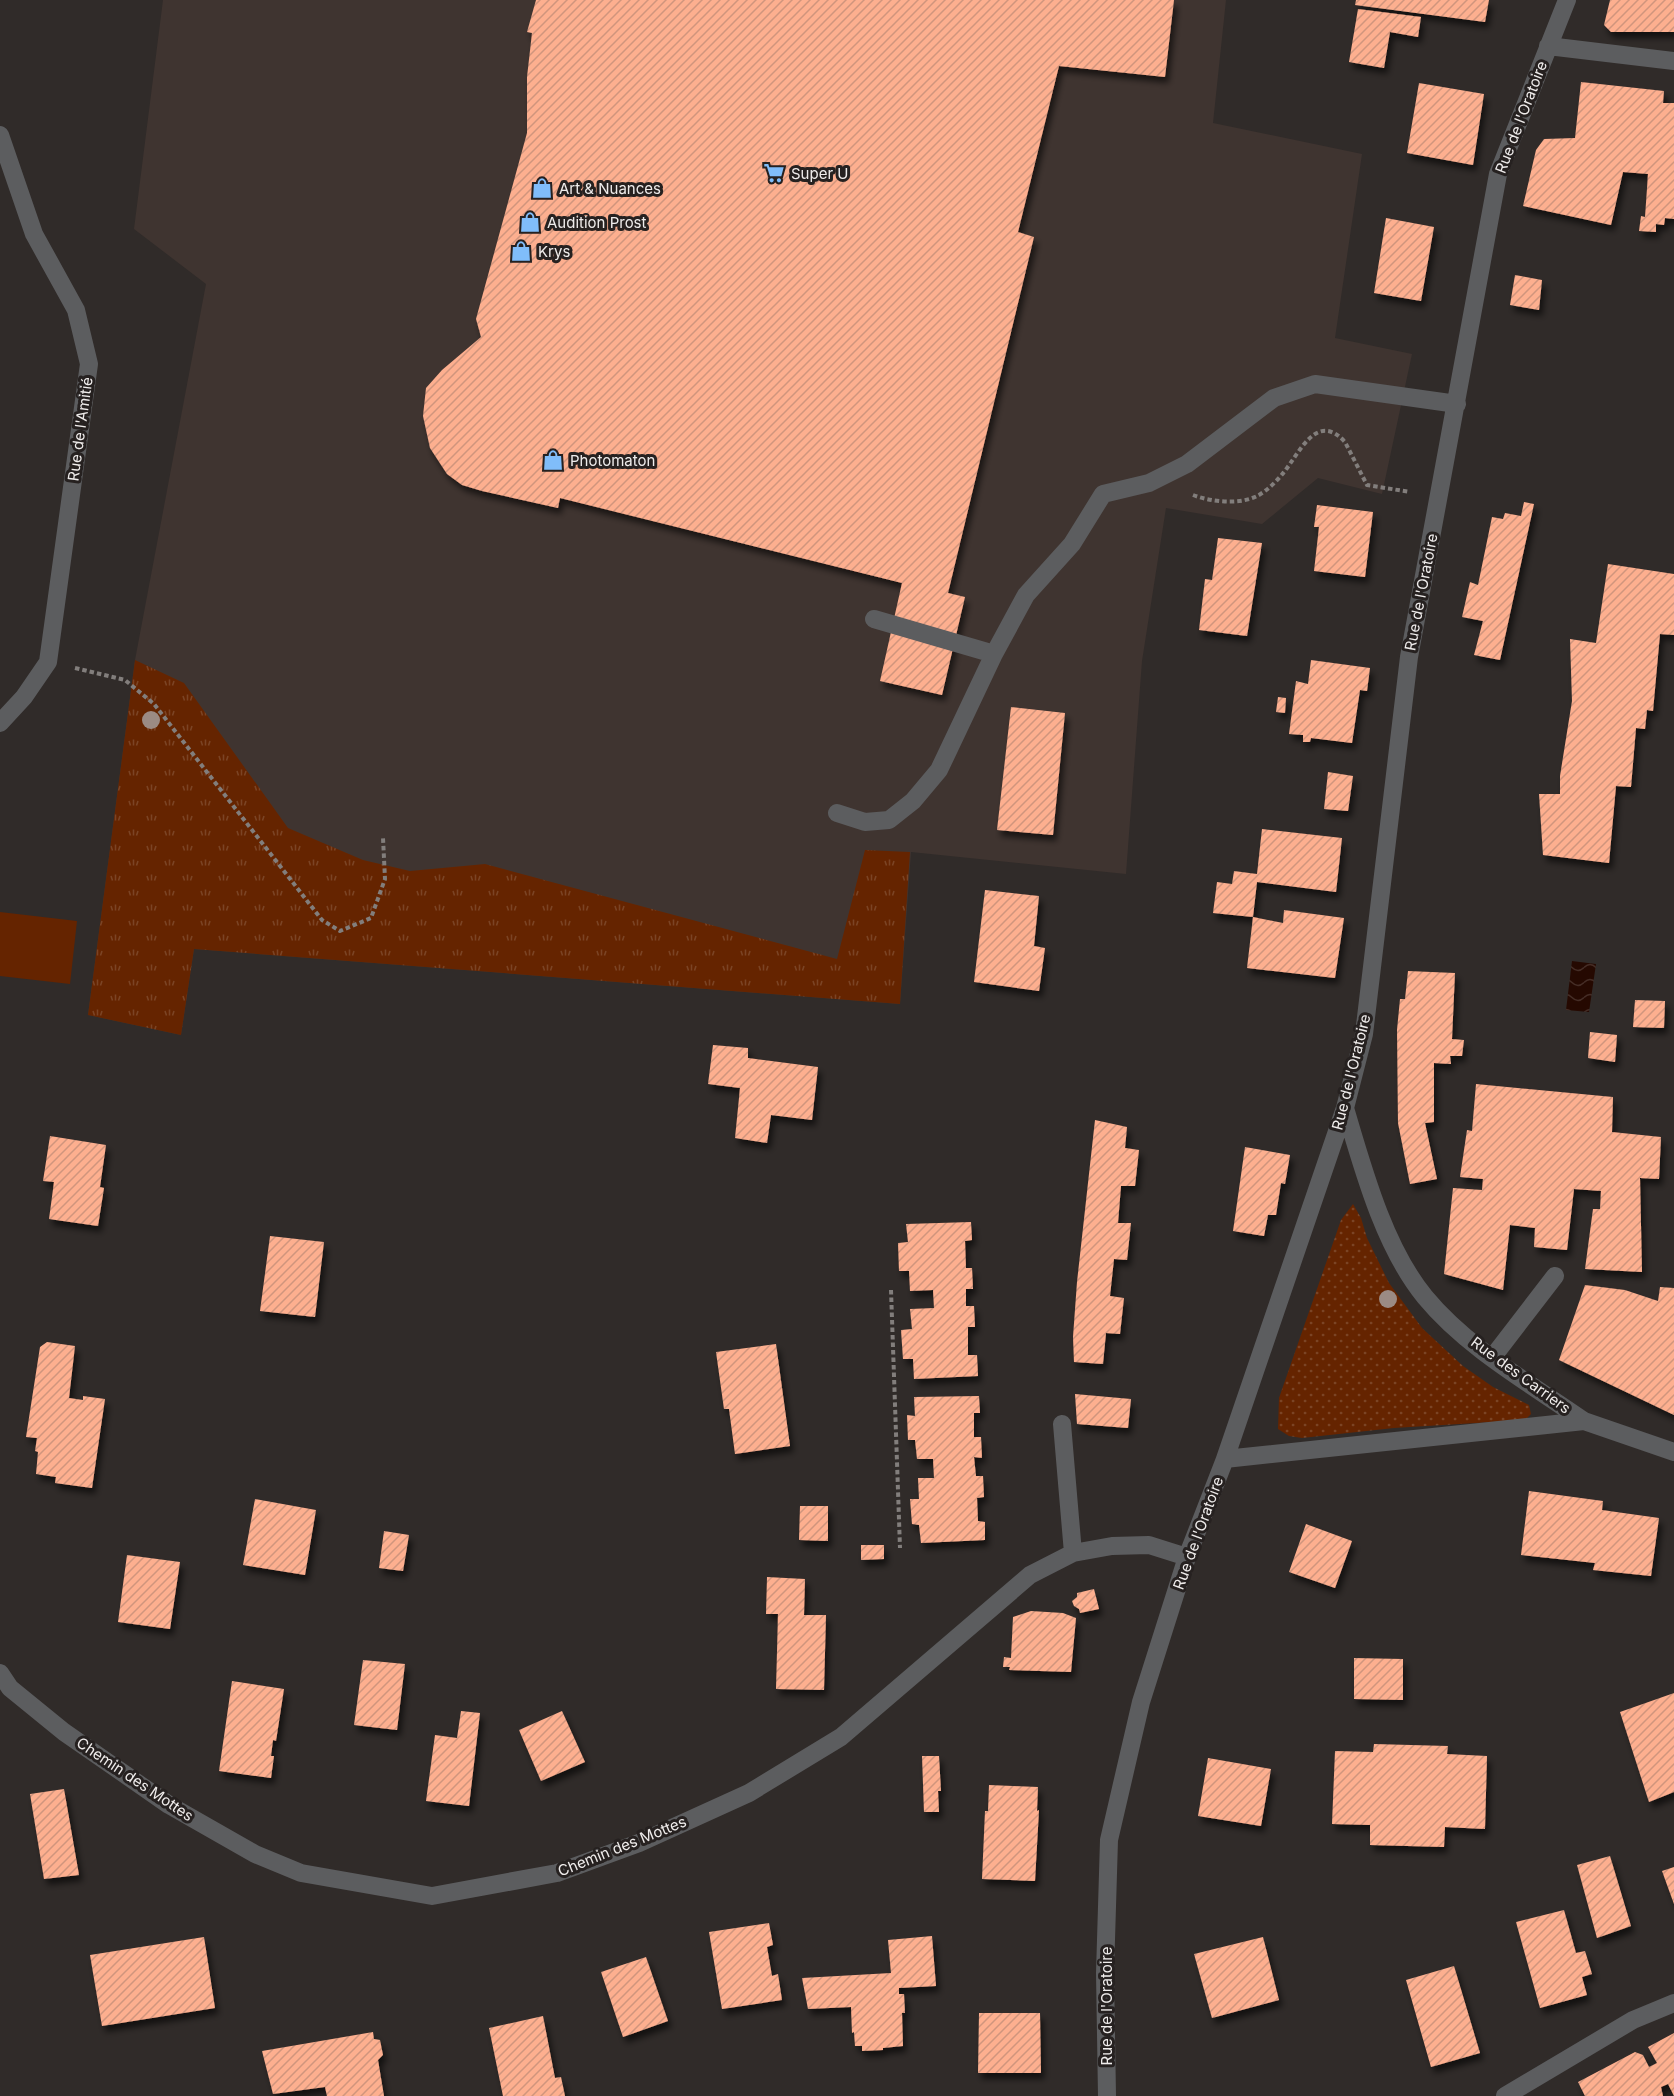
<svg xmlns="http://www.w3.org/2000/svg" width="1674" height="2096" font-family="Inter,sans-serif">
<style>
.built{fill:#3f3430}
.grass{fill:url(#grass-tufts)}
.park{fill:url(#park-dots)}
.pitch{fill:#652400}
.water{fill:url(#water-waves)}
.building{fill:url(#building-hatch);filter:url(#shadow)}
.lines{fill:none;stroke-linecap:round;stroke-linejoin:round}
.path{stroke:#827e7c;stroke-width:4;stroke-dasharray:4.5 3;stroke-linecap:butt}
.minor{stroke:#5c5d5f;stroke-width:18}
.tree{fill:#9b8b84}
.labels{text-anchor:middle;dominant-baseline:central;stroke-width:6;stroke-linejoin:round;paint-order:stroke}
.street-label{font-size:15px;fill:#efeceb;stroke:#262120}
.poi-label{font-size:15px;fill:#efeceb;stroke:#262120;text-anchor:start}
</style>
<defs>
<pattern id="grass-tufts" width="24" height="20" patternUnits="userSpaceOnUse" patternTransform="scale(1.5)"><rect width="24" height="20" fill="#652400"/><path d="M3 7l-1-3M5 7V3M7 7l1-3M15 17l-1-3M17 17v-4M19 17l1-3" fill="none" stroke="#7b4425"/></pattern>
<pattern id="park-dots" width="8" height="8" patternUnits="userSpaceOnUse" patternTransform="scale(1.5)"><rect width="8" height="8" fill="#652400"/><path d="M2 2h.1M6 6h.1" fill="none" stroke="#7b4425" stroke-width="1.8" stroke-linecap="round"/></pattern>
<pattern id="water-waves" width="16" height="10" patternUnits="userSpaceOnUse" patternTransform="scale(1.5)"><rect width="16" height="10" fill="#250901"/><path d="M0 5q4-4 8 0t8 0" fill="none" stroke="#452d26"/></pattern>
<pattern id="building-hatch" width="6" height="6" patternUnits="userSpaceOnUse" patternTransform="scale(1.5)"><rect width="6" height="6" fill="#fdaf8f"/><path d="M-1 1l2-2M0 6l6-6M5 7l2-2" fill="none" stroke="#d0957d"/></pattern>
<filter id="shadow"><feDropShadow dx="3.5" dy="6" stdDeviation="3" flood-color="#0009"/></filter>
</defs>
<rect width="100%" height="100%" fill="#302b29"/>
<path class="built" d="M163,0H1226L1213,123L1362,154L1335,338L1412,354L1382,494L1318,478L1262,524L1166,508L1142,661L1126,874L911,852L900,1004L194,949L181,1035L88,1015L135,660L206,284L134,229Z"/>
<path class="grass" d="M135,660L184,683L288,828L363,860L410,871L485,864L837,959L865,850L910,852L900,1004L194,949L181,1035L88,1015Z"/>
<path class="park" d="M1353,1204L1361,1218L1367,1238L1389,1283L1422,1328L1463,1366L1493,1387L1529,1405L1531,1414L1525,1420L1394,1428L1302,1438L1289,1436L1278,1429L1279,1398L1341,1220Z"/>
<path class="pitch" d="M0,912L77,921L70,984L0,976Z"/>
<path class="water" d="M1572,961L1596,964L1589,1012L1566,1010Z"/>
<path class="building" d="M536,0H1174L1165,77L1059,66L1018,232L1034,237L948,593L965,597L942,695L880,681L902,583L560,498L558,508L482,491L462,485L447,474L430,448L423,416L426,388L442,370L481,337L476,319L527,133V77L532,33L527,32Z
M1356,0H1489L1485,22L1355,5Z
M1610,0H1674V32H1611L1604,25Z
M1358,9L1421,17L1418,37L1390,32L1384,68L1349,62Z
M1581,82L1664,91L1663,103H1674V219L1665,218L1664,225L1656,224V232L1639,231L1641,216L1645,217L1648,174L1623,172L1611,225L1523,206L1536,150L1544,139L1575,138Z
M1419,83L1484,94L1473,165L1407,153Z
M1386,218L1434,227L1421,301L1374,293Z
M1515,275L1542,280L1539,310L1510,305Z
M1524,502L1534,504L1500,660L1474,655L1483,621L1462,617L1470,582L1478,585L1492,517L1503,519L1505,513L1521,516Z
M1317,505L1373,512L1365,577L1314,571L1319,527H1314Z
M1218,538L1262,543L1247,636L1199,630L1205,579L1212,580Z
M1608,564L1674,574V635L1660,634L1653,711L1647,710L1645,729L1636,728L1631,787L1616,786L1609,863L1543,855L1539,794H1560V776L1572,701L1570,639L1596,643Z
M1311,660L1370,668L1367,691L1360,690L1352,743L1311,738L1310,742H1303V735L1289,734L1296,681L1308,684Z
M1278,697L1286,698L1285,713L1276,712Z
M1011,707L1065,713L1053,835L997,830Z
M1328,772L1353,776L1348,811L1324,809Z
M1262,829L1342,838L1336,892L1257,882L1253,917L1213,913L1217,882L1232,884L1234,871L1257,874Z
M985,890L1039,896L1034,946L1045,948L1039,991L974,982Z
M1284,910L1344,918L1335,978L1247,968L1253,917L1283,923Z
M1408,971L1455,973L1452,1039L1464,1040L1462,1056H1450L1451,1064L1434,1063V1122L1425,1123L1437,1179L1410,1184L1398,1123L1397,1030L1400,999H1405Z
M1635,1000L1665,1001L1664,1028L1633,1027Z
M1590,1032L1617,1035L1615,1062L1588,1058Z
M713,1045L748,1048V1058L818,1067L812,1120L771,1115L767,1143L735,1138L740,1088L708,1084Z
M1476,1084L1613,1097L1612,1132L1661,1137L1659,1179L1640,1178L1642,1272L1585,1269L1593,1209H1600L1601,1191L1574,1189L1567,1250L1534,1247L1535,1228L1510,1225L1503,1290L1444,1274L1453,1188L1482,1190L1483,1179L1460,1177L1467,1130L1472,1131Z
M1095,1120L1127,1127L1125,1148L1139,1150L1135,1186H1121L1118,1223H1131L1127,1260L1114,1259L1110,1296L1124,1298L1120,1334L1106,1333L1103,1364L1074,1362L1073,1337L1077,1282Z
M50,1136L106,1145L100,1187L104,1188L98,1226L49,1219L54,1182L43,1181Z
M1245,1147L1290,1155L1285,1184L1281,1183L1276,1215H1268L1264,1236L1233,1231Z
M971,1222L972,1240L965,1241L966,1268H972L973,1289H966V1306H974L975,1327H968V1355H977L978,1376L914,1379L913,1359H903L901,1330L912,1329L910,1309L934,1308L933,1290L910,1291L909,1271H899L898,1243L908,1242L906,1224Z
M270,1236L324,1242L315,1317L260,1311Z
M1585,1285L1625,1290L1658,1301L1660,1287L1674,1288V1415L1559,1360Z
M47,1342L75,1346L69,1398L83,1400V1396L105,1399L92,1488L55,1483L56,1477L36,1474L38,1452L35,1451L37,1438L26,1437L40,1347Z
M776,1344L790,1446L735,1454L729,1409H724L716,1352Z
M1075,1394L1131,1399L1128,1428L1077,1424Z
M979,1396L980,1413H974V1437H981L982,1458L974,1457L976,1476H983L984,1497L977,1498L978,1521L985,1522V1540L921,1543L919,1525L912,1524L910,1499H919L918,1478H934L933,1459H917L915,1440H908L907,1415L915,1416L914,1397Z
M1529,1491L1603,1501L1602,1510L1659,1518L1651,1576L1593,1570L1595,1563L1521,1555Z
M255,1499L316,1510L305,1575L243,1565Z
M800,1506H828V1541L799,1540Z
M1306,1524L1352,1541L1335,1588L1289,1572Z
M384,1531L409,1535L403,1571L379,1568Z
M861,1545H884V1559L861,1560Z
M127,1555L180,1562L170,1629L118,1622Z
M767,1577L805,1579L804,1615H826L824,1690L776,1689L778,1614H766Z
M1094,1589L1099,1609L1080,1613L1079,1609L1074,1606L1072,1601L1077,1597V1593Z
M1031,1611L1063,1613L1076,1618L1071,1672L1009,1670L1010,1667H1003L1004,1657L1011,1658L1013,1617Z
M1354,1658L1403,1659V1700L1354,1699Z
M363,1660L405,1664L397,1730L354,1725Z
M232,1681L284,1689L276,1741L273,1740L271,1756H274L271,1778L219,1771Z
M1674,1693V1792L1649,1802L1620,1712Z
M461,1711L480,1713L469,1806L426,1801L435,1735L457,1738Z
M562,1711L585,1762L541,1781L519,1730Z
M1374,1744L1448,1746L1447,1754L1487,1756L1485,1829L1445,1827L1444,1847L1370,1845V1825L1332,1824L1335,1751L1373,1752Z
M922,1756H939L941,1791H938L939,1812H924Z
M1208,1758L1271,1769L1261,1826L1198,1816Z
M989,1785L1038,1787L1037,1811L1039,1810L1035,1881L982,1879L985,1811H988Z
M64,1789L79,1875L44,1879L30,1794Z
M1610,1856L1631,1926L1597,1938L1577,1865Z
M1674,1867V1904L1662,1871Z
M1564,1910L1576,1953L1585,1951L1592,1974L1582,1977L1587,1995L1540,2008L1516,1922Z
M769,1923L773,1945L767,1947L772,1976L778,1974L782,2000L722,2009L709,1932Z
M932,1936L936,1986L899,1988V1994H904L905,2013H902L903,2046L883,2048V2050L862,2051V2046H855L854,2032L852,2033L851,2007L808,2009L802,1978L891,1973L888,1940Z
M204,1937L215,2008L102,2026L90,1955Z
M1263,1937L1279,2000L1212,2018L1194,1954Z
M646,1957L668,2021L623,2037L601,1972Z
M1454,1966L1480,2053L1431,2067L1406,1980Z
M979,2013H1040L1041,2073H978Z
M543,2016L555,2078L561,2077L565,2096H503L489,2028Z
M373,2032L374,2039L380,2040L383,2055L378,2060L384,2096H327L325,2087L273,2094L262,2051Z
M1674,2033V2096L1668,2084L1661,2087L1663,2096H1585L1578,2082L1635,2052L1643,2055L1649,2067L1657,2063L1648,2047Z"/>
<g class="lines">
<path class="path" d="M1193,495C1211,502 1239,505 1257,496C1267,491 1278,480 1284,472C1300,452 1317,411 1345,442L1367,485L1410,492
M75,668L125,680L154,704L322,920L340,931L371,918L385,879L383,838
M891,1290L900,1548"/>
<path class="minor" d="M1548,46L1674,61
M0,135L34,234L76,310L89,364L48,662L24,697L0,723
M874,619L994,654
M837,813L865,822L889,820L913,801L939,770L994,654L1026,595L1072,544L1103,494L1149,483L1187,464L1274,398L1315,384L1457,404
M1492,1358L1555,1276
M1584,1421L1674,1452
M1062,1424L1073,1553
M1225,1459L1584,1421C1531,1384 1467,1348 1425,1297C1384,1247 1363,1169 1345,1108
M0,1673L10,1688L64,1732L169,1805L255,1854L301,1873L432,1896L557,1873L639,1843L749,1793L841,1737L1030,1575L1073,1553L1112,1546L1149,1545L1187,1557
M1107,2096L1105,1973L1109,1840L1141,1702L1187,1557L1225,1459L1345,1108L1364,1034L1409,657L1498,174L1567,0
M1505,2096L1633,2020L1674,2003"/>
</g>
<g class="tree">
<circle cx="151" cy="720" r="9"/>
<circle cx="1388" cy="1299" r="9"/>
</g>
<defs>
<g id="supermarket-bare" transform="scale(1.62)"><path d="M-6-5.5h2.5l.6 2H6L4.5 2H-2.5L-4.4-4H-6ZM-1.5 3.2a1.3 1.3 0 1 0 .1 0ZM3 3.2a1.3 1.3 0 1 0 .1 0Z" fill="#80bdfa" stroke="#262120" stroke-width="2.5" paint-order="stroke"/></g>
<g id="shop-bare" transform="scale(1.62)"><path d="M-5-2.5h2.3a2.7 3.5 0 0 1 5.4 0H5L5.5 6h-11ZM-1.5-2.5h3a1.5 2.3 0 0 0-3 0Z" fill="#80bdfa" stroke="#262120" stroke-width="2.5" paint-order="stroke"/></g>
</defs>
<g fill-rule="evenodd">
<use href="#supermarket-bare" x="774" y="173"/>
<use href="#shop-bare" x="542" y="188"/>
<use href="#shop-bare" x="530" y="222"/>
<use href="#shop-bare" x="521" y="251"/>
<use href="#shop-bare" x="553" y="460"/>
</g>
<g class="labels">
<g class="street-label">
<text transform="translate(1521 117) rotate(-69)">Rue de l'Oratoire</text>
<text transform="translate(80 429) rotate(-82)">Rue de l'Amitié</text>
<text transform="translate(1421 592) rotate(-79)">Rue de l'Oratoire</text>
<text transform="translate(1351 1072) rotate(-76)">Rue de l'Oratoire</text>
<text transform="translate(1521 1375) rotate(36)">Rue des Carriers</text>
<text transform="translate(1198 1533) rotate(-70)">Rue de l'Oratoire</text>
<text transform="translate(135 1779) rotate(34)">Chemin des Mottes</text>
<text transform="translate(622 1846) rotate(-22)">Chemin des Mottes</text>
<text transform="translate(1106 2006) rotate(-90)">Rue de l'Oratoire</text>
</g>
<g class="poi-label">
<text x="791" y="173">Super U</text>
<text x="559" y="188">Art &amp; Nuances</text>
<text x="547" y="222">Audition Prost</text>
<text x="538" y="251">Krys</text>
<text x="570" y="460">Photomaton</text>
</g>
</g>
</svg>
